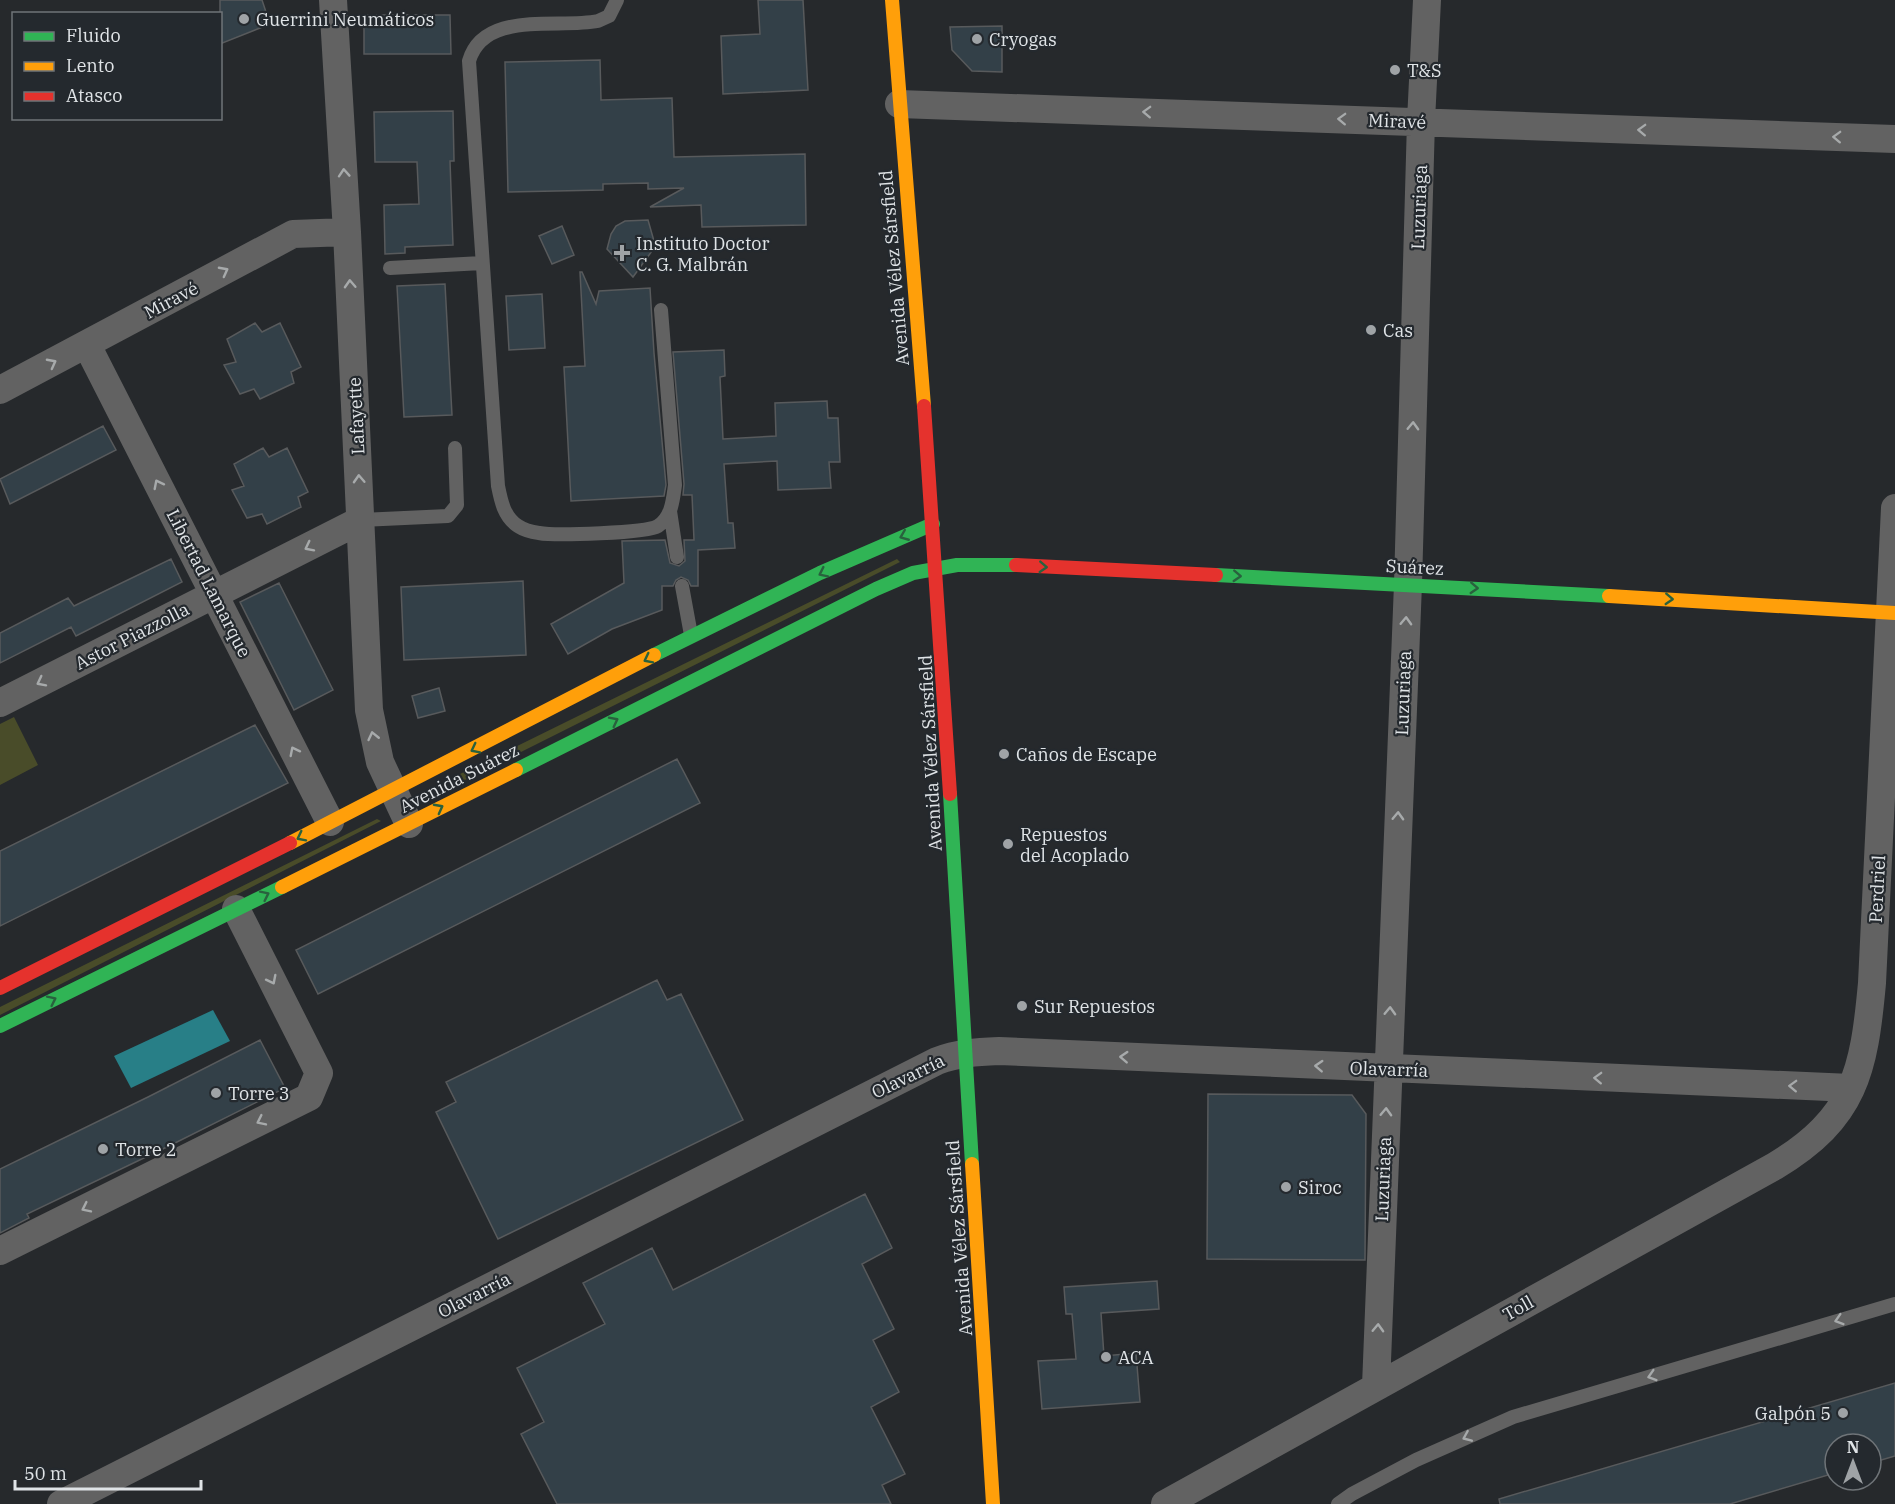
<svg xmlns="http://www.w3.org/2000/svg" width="1895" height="1504" font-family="'IBM Plex Serif',serif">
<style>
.green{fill:#494c29}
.water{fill:#287f87}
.building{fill:#334048;stroke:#585a5c;stroke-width:1.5}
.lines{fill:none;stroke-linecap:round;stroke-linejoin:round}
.lane{stroke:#626262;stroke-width:14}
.street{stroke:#626262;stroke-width:28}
.fast{stroke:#30b455;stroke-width:14}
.slow{stroke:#ff9f0a;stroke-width:14}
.jam{stroke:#e5322d;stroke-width:14}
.oneway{stroke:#a7aaab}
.oneway2{stroke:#29613e}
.poi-dot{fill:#9fa3a6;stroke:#24292e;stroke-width:2}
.labels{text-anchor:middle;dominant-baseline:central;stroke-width:4.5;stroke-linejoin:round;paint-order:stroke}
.poi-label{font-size:18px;fill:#e0e4e7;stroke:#24292e;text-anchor:start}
.street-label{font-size:18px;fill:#e0e4e7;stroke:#24292e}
</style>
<rect width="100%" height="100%" fill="#26292c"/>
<path class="green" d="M897,559L900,562L461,782L459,780L460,774Z
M14,717L38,765L0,785V724Z
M377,819L381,821L0,1015V1007Z"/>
<path class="water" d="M213,1010L230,1041L131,1088L114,1056Z"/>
<path class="building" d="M220,0H262L270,24L220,44Z
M758,0H803L808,90L723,94L721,36L760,34Z
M364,15H450L451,54H364Z
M1002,26V72L972,71L952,50L950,27Z
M600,60L601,100L672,98L674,157L805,154L806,225L702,227L701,205L650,207L684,188L648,189V183L603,184V190L508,192L505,62Z
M453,111L454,161H450L453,245L405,247V253L385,254L384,205L419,204L417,162H375L374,112Z
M648,220L654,241L652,251L633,277L607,249L611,234L616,226L625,221Z
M562,226L574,255L552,264L539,236Z
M580,272H582L596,304L599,291L650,288L654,353L666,485L664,496L571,501L564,367L585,366Z
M445,284L452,415L404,417L397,286Z
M542,294L545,348L509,350L506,296Z
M255,323L262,332L280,323L301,367L291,372L294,383L260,399L254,389L240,394L224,365L236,362L227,339Z
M724,350L725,376L720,377L723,439L776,436L775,403L827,401L828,418H838L840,462H829L831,488L778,490L777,461L724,464L728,523H733L735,548L698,550V586H691L688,580L681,577L676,580L673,586H662V610L612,629L568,654L551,624L624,583L622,541L665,540L670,563L679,566L685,561L684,540H694L692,495H683L684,484L673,352Z
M103,426L116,450L10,504L0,479Z
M263,448L269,457L287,448L308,492L298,497L301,507L267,524L262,514L247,518L232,490L244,486L234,464Z
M171,559L182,582L76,636L71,627L0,663V633L68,598L74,606Z
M523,581L526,655L404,660L401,587Z
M279,583L333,690L294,710L240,602Z
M439,688L445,711L418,718L412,696Z
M255,725L288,783L0,926V851Z
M677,759L700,803L318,994L296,950Z
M657,980L667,1000L681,994L743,1120L498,1239L436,1112L456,1102L446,1082Z
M260,1040L285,1088L171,1145L27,1214L29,1218L0,1233V1169L148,1097Z
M1208,1094L1352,1095L1366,1114L1365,1260L1207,1259Z
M865,1194L892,1248L862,1264L894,1329L873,1340L899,1392L871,1407L905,1474L882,1485L891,1504H557L521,1434L544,1422L517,1368L605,1324L583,1283L652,1248L673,1290Z
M1157,1281L1159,1309L1101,1313L1104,1356L1136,1353L1140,1402L1042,1409L1038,1361L1076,1359L1072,1314H1066L1064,1287Z
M1895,1383V1456L1871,1463V1444H1835V1473L1730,1504H1500L1499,1499Z"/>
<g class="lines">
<path class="lane" d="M617,0L609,16L598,21C557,29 484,10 469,61L498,486C501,501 504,517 518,526C524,530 532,532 539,533C555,536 647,533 658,526C672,517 673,499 675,485L661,310
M390,268L482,263
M670,511L677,557
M361,520L448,516L457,505L455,448
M682,586L691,635
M1338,1504L1352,1494L1416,1460L1513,1417L1895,1304"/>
<path class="street" d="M333,0L347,232L369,710L380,762L409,824
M899,104L1895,139
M87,345L330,822
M0,390L293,234L347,232
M0,703L361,520
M0,1251L309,1097L319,1073L236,909
M1376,1386L1408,584L1421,121L1427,0
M61,1504L937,1061C958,1053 977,1052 999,1051L1851,1088
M1165,1504L1775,1166C1855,1118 1864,1071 1872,983L1895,508"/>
<path class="fast" d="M1216,575L1609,596
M654,655L820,573L933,524
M516,770L876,589L913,573L957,565H1016
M950,794L972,1164
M0,1026L282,887"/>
<path class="slow" d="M892,0L924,406
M1609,596L1895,613
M290,843L654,655
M282,887L516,770
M972,1164L993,1504"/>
<path class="jam" d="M924,406L950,794
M1016,565L1216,575
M0,988L290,843"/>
</g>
<defs><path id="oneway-chevron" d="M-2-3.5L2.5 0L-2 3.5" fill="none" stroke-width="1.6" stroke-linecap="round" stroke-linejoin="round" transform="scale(1.5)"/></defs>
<g class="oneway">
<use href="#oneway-chevron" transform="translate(1147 112) rotate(-178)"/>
<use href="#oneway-chevron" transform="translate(1342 119) rotate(-178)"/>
<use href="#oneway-chevron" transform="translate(1642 130) rotate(-178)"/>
<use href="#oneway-chevron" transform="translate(1837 137) rotate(-178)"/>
<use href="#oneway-chevron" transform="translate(344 173) rotate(-94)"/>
<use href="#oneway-chevron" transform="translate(224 271) rotate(-28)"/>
<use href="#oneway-chevron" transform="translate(350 284) rotate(-93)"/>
<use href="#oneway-chevron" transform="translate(52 363) rotate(-28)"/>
<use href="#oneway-chevron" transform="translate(1413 426) rotate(-88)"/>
<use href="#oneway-chevron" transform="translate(359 479) rotate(-93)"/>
<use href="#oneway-chevron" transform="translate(158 484) rotate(-117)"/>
<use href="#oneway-chevron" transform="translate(309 547) rotate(153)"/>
<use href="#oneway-chevron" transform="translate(1406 621) rotate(-88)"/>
<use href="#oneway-chevron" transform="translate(41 682) rotate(153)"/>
<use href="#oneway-chevron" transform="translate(373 736) rotate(-103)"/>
<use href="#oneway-chevron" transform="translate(294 751) rotate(-117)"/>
<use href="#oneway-chevron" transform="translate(1398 816) rotate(-88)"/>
<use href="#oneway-chevron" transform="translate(272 980) rotate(63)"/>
<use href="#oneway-chevron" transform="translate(1390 1011) rotate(-88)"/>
<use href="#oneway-chevron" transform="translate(1124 1057) rotate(-177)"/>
<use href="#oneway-chevron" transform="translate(1319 1066) rotate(-177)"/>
<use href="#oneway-chevron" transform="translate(1598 1078) rotate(-178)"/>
<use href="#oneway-chevron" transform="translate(1793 1086) rotate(-178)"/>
<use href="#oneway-chevron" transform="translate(1386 1112) rotate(-88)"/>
<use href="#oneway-chevron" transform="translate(261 1121) rotate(154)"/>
<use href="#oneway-chevron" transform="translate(86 1208) rotate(154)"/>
<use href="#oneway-chevron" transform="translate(1839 1320) rotate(163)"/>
<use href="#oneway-chevron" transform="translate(1378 1328) rotate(-88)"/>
<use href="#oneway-chevron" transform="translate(1652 1376) rotate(163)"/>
<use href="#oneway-chevron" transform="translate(1467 1437) rotate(157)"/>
</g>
<g class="oneway2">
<use href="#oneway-chevron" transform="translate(904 536) rotate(158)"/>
<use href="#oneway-chevron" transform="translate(1043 567) rotate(3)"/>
<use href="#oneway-chevron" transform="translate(823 573) rotate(154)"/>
<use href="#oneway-chevron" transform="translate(1237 576) rotate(3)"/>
<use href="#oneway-chevron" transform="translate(1474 588) rotate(3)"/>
<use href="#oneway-chevron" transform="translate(1669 599) rotate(3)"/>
<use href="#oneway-chevron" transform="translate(648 659) rotate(153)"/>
<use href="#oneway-chevron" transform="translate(614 721) rotate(-27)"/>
<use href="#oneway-chevron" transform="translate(475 749) rotate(153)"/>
<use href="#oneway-chevron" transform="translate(439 808) rotate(-28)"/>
<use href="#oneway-chevron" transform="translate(301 837) rotate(153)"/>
<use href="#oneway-chevron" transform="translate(265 895) rotate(-26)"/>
<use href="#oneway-chevron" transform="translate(52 1000) rotate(-26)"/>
</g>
<g class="poi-dot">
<circle cx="244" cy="19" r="6"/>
<circle cx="977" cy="39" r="6"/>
<circle cx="1395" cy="70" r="6"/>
<path d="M619 244h6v6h6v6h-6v6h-6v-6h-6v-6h6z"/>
<circle cx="1371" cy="330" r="6"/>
<circle cx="1004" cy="754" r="6"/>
<circle cx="1008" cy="844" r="6"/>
<circle cx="1022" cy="1006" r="6"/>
<circle cx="216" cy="1093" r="6"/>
<circle cx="103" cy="1149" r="6"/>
<circle cx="1286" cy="1187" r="6"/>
<circle cx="1106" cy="1357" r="6"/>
<circle cx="1843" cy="1413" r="6"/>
</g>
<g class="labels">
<g class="poi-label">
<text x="256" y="19">Guerrini Neumáticos</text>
<text x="989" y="39">Cryogas</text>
<text x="1407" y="70">T&amp;S</text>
<text x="636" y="243">Instituto Doctor<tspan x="636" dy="21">C. G. Malbrán</tspan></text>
<text x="1383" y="330">Cas</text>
<text x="1016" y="754">Caños de Escape</text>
<text x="1020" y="834">Repuestos<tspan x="1020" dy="21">del Acoplado</tspan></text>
<text x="1034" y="1006">Sur Repuestos</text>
<text x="228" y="1093">Torre 3</text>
<text x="115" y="1149">Torre 2</text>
<text x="1298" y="1187">Siroc</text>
<text x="1118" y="1357">ACA</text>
<text x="1831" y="1413" text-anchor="end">Galpón 5</text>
</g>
<g class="street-label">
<text transform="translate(1397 121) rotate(2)">Miravé</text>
<text transform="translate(1419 207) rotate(-88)">Luzuriaga</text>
<text transform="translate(894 268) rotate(-95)">Avenida Vélez Sársfield</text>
<text transform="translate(171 300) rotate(-28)">Miravé</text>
<text transform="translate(356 416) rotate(-93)">Lafayette</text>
<text transform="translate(1415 567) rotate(3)">Suárez</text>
<text transform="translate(209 583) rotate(63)">Libertad Lamarque</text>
<text transform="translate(132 636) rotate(-27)">Astor Piazzolla</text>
<text transform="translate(1403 693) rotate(-88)">Luzuriaga</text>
<text transform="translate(930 753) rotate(-93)">Avenida Vélez Sársfield</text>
<text transform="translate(459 778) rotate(-27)">Avenida Suárez</text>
<text transform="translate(1877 889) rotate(-87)">Perdriel</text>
<text transform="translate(1389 1069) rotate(2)">Olavarría</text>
<text transform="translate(908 1076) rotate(-26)">Olavarría</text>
<text transform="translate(1383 1179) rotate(-88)">Luzuriaga</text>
<text transform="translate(959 1238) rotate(-94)">Avenida Vélez Sársfield</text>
<text transform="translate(474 1295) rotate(-27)">Olavarría</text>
<text transform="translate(1518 1308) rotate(-29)">Toll</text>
</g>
</g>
<rect x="12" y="12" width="210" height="108" fill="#24292e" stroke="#6f7478" stroke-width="1.5"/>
<rect x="24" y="32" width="30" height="9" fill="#30b455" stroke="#6f7478" stroke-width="1.5"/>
<text x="66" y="42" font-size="18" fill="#e0e4e7">Fluido</text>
<rect x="24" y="62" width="30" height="9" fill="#ff9f0a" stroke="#6f7478" stroke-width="1.5"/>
<text x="66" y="72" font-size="18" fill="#e0e4e7">Lento</text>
<rect x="24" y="92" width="30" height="9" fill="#e5322d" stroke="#6f7478" stroke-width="1.5"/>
<text x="66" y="102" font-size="18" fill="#e0e4e7">Atasco</text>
<g transform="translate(1853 1462)"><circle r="28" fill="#24292e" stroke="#6f7478" stroke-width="1.5"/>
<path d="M0-4.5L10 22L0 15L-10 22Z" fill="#9fa3a6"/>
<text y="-9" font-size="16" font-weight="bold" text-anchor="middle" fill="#e0e4e7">N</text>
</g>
<path d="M15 1480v9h186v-9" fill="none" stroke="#e0e4e7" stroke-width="3"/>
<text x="24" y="1480" font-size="18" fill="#e0e4e7" stroke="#24292e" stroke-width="4.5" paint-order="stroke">50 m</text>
</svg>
